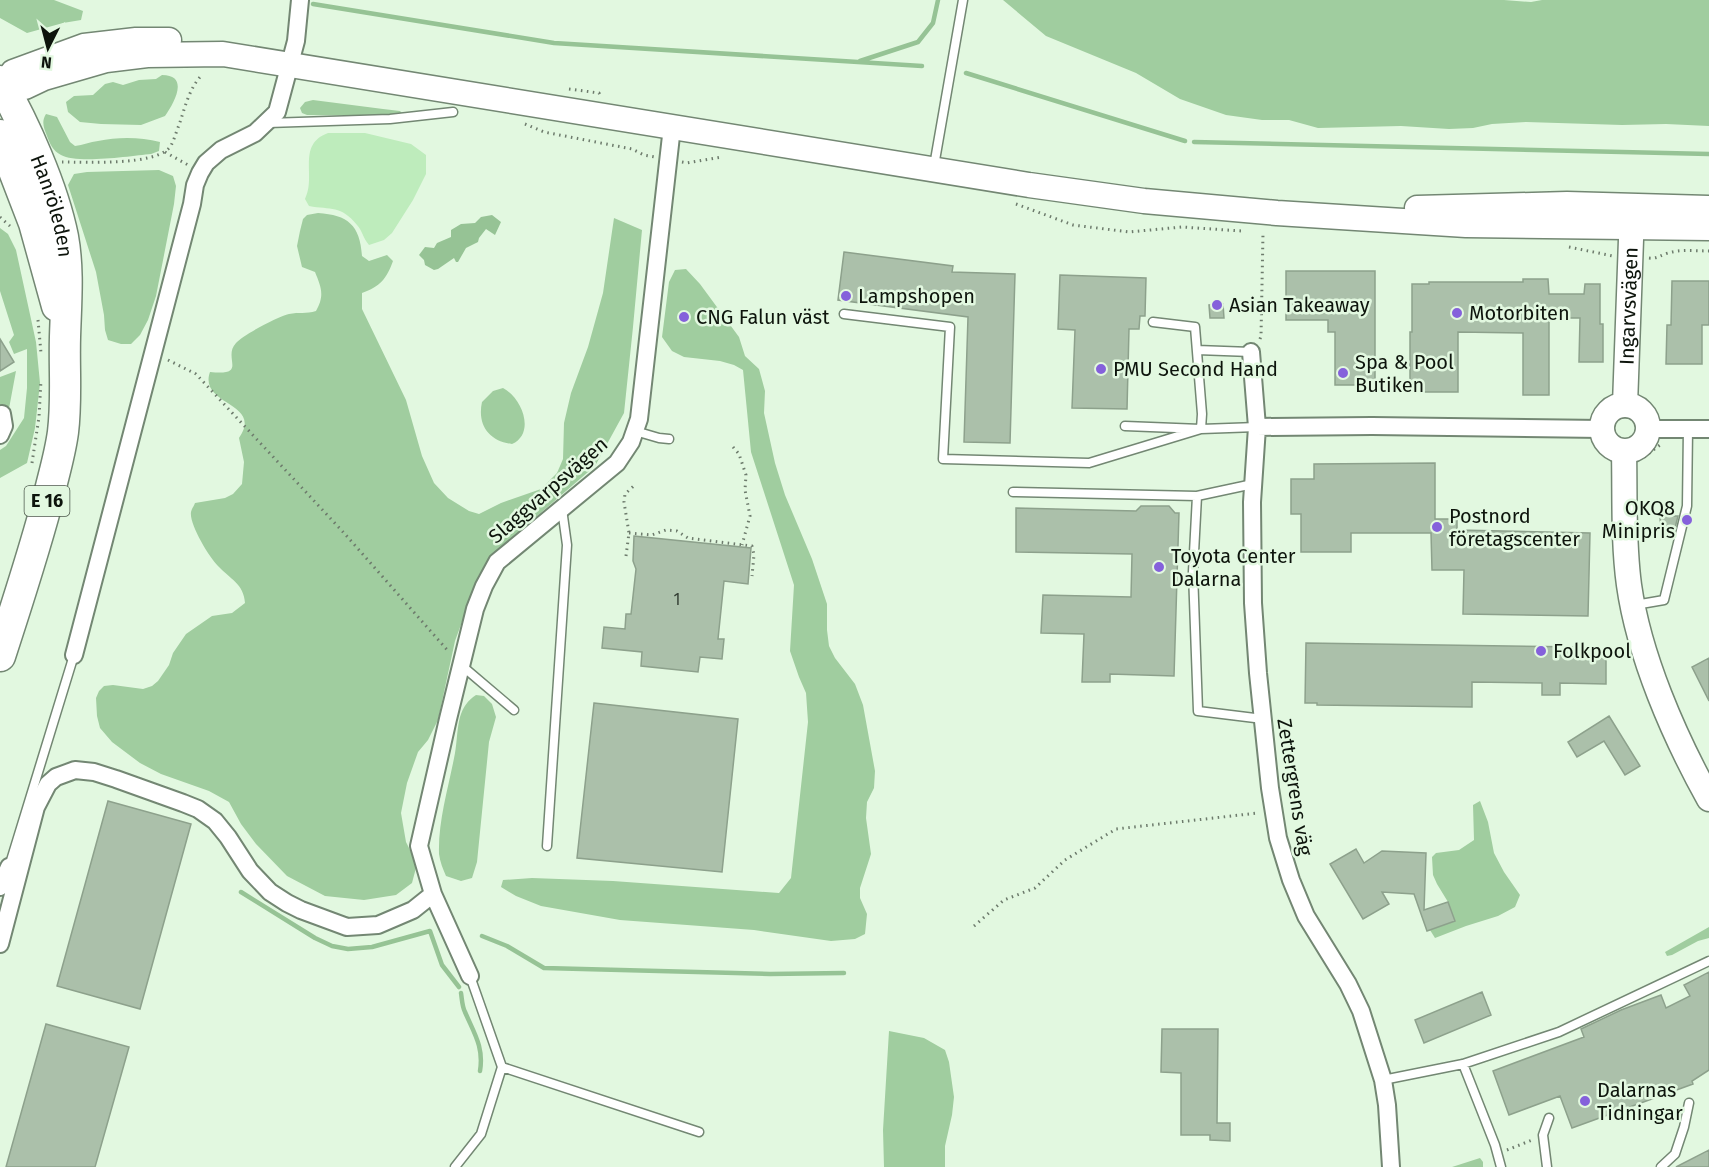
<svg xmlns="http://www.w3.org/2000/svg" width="1709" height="1167" font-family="'Fira Sans',sans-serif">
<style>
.green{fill:#beecbc}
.forest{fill:#a0cd9f}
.water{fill:#96c395}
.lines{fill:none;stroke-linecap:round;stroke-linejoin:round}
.stream{stroke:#96c395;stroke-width:4.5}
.building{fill:#abc0aa;stroke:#8da18c;stroke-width:1.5}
.lane-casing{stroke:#738773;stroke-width:11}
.street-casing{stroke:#738773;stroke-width:20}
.secondary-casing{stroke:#738773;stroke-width:27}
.highway-casing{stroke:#738773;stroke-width:33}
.path{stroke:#6d7b6c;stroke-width:3;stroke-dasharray:1.5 4.5;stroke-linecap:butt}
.lane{stroke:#fff;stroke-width:8}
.street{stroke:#fff;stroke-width:16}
.secondary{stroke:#fff;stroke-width:24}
.highway{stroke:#fff;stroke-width:30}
.poi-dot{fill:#8561db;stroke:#e2f8e0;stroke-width:2}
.labels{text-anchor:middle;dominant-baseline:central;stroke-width:5;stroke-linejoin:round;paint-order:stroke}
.number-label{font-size:16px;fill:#343f34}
.shield{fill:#e2f8e0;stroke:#4d584c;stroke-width:1.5}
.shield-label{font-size:18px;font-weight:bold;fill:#0d140c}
.street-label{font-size:20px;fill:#0d140c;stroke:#e2f8e0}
.poi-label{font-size:20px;fill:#0d140c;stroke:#e2f8e0;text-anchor:start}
</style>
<rect width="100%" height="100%" fill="#e2f8e0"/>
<path class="green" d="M328,133H365L411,144L426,155V174L413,200L392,233L384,240L369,245C363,238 362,230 357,225C341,205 331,210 309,206L305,199C317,176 296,145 328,133Z"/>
<path class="forest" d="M0,0H54L83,11L81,20L63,23L27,33L0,18Z
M1003,0H1504L1531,2L1542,0H1709V126L1666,124L1622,125L1526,122L1492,124L1473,128L1449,129L1401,126L1318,128L1289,120H1262L1226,115L1180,99L1136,73L1046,36Z
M162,75C190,75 174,103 165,116L141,125L101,124L80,122L68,112L66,102L74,96L93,95L105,84L113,82L123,85L139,80L156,79Z
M313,100L383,109L400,111L402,113L399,116L307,115L302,113L300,108L305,102Z
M46,114L57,117L70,142L75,146C83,145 90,142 98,141C118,137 140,137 160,142L159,151L151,154C131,156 77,164 61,155C53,151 50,144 47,136C44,128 41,122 46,114Z
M159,170L173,176L176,186L174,204L156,296L148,320L140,335L131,344H121L108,340L105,330L104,315L96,272L68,185L74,174L87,172Z
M318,213C348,215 360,225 362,256L369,261L387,255L393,261C387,278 380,287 362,293V309L406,400L422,456L434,483L448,498L469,511L479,514L501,503L541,489L557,473L563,459L564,423L571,393L588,347L603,293L614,218L642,230L633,327L624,413L595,466L492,555L479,575L455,641L438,720L428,740L418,752L407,783L401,813L406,842L417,864L412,883L396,895L364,900L325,896L287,876L256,844L241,824L229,802L209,791L161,774L140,763L112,742L100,728L97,716L96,698L99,691L104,686L113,685L143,689L152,686L158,681L169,665L173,653L186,634L212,616L232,613L245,603C244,584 230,579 218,566C209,557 189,524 191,512C192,508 194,506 195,503L225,498L233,494L242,484L244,462L239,438C264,402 198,406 210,372C249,376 222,358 236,343C243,335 279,316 289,314C299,312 306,314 316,311C325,295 321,287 315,272L302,267L297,246L300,231L303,219L307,215Z
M0,228L8,234L16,250L36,342L40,383L35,428L27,463L0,478V450L6,446L24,418L27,388V349L14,354L9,342L14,335L0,291Z
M686,269L700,284L739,337L745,356L759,369L765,391L764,413L775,463L785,495L812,559L827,604V630L829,646L835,658L855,684L863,705L875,771L874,788L867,802L866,818L871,854L860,888V898L867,914L865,934L855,939L831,941L754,930L620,920L541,906L516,896L501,887L503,880L532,878L613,881L779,893L791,878L808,722L806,693L799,677L790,651L794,585L751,452L743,370L734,365L720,361L684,357L672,351L662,337L669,282L675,270Z
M16,371L8,414L0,426V377Z
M503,388C522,398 536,433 512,444C489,441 477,425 482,402L493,391Z
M476,695L484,696L492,704L496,717L489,742L477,862L472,878L461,881L446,876C443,869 440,862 439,854C438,820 449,786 455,753C457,742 457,728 460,717C463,707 468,700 476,695Z
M1480,801L1488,822L1494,853L1504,872L1520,895L1515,907L1498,916L1466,926L1435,938L1430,930L1455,921L1448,902L1437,884L1433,875L1432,857L1436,853L1459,850L1474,840L1473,805Z
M1709,927V938L1698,941L1672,955L1667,956L1665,952Z
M889,1031L924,1038L945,1050L949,1062L954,1097L952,1115L945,1146V1167H884L883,1130Z
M1480,1158L1483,1162V1167H1452Z"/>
<path class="water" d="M492,215L501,222L495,235L486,229L479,238L478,242L466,248L458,262H456L454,258L438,269L434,270L425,265L424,260L419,255L425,247L434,248L437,243L451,237V230L461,224L475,223L481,217Z"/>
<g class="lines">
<path class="stream" d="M313,4L554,43L922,66
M860,61L918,42L933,23L938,0
M966,73L1185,141
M1194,142L1709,154
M241,892L315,938L332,946L348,949L372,947L430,931L442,965L459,987
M482,936L507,946L544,968L770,974L844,973
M461,993C462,999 462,1006 465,1012C474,1033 484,1047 480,1071"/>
</g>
<path class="building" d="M844,252L953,266L952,272L1015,274L1010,443L964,442L968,317L838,300Z
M1286,271H1375V385H1335V332H1328V320H1286Z
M1060,275L1146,278L1145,316H1140L1139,329H1129L1127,409L1072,408L1075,330L1058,329Z
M1523,279H1548L1549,294H1584L1585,284H1600V324H1603V362H1579L1580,318H1549V395H1523V333L1458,332V392H1410V332H1412V284H1429V282H1523Z
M1672,281H1709V325H1702V364H1666L1667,325H1671Z
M1223,304L1224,318H1210L1209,305Z
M0,339L14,362L0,371Z
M1435,463V519H1457V530L1590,533L1588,616L1463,614L1464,570H1432L1431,533H1351V552H1301V514H1291V479H1314V464Z
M1141,506H1169L1175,513H1179L1174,676L1110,674V682H1082L1084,634L1041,633L1043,595L1131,597L1132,554L1016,552V508L1136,511Z
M1660,516H1678L1673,536H1661Z
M634,536L751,548L748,584L724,581L718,639H724L722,659L700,657L698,672L641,666L642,652L602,648L604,627L625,629L626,614H631L636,569L633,561Z
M1306,643L1583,647V657L1606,658V684L1560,683V695H1542V683L1472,682V707L1317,705V703H1305Z
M1709,658V701L1692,667Z
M594,703L738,719L722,872L577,858Z
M1609,716L1640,766L1625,775L1604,741L1577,757L1568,742Z
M108,801L191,824L140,1009L57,986Z
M1356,849L1364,863L1382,851L1426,853L1424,910L1448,902L1455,921L1427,931L1414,894L1382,892L1389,904L1363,919L1330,864Z
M1709,972V1070L1692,1081L1693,1084L1572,1128L1560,1096L1509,1115L1493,1071L1584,1037L1581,1029L1621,1010L1661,995L1666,1008L1690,996L1684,985Z
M1482,992L1491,1015L1424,1043L1415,1020Z
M46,1024L129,1047L95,1167H6Z
M1162,1029H1218L1217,1123H1230V1141L1210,1140V1135H1181V1073L1161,1072Z
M1709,1150V1167H1676Z"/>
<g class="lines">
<g class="lane-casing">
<path id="lane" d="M268,123L390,119L453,112
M934,166L963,0
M844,314L950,327L943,459L1089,463L1201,429L1202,414L1195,327L1153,322
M1197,350L1251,352
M1125,426L1201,429L1257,427
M635,431L659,438L669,439
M1013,492L1197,496L1253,484
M1197,496L1193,572L1198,711L1263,719
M1635,605L1664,600L1687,506L1688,429
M461,665L514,710
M547,846L567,545L562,509
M9,867L74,655
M470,976L502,1067L699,1132
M1463,1064L1495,1145L1501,1167
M1383,1080L1463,1064L1559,1032L1709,961
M455,1167L481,1134L502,1067
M1547,1167L1543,1135L1549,1118
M1661,1167L1675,1154L1684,1127L1689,1103"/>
</g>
<g class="street-casing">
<path id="street" d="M1251,352L1257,427L1372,426L1602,429
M1257,427L1252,502L1253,603L1258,673L1270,788L1278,838L1291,880L1306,916L1348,984L1361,1011L1383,1080L1387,1105L1391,1167
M1648,429H1709
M0,435L4,426L2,414
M74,655L192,204L195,185L200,173L206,163L221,150L255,133L277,112L296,41L300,0
M0,887L9,867L20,868
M0,944L36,807L48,784L56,777L75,770L94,772L116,779L183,803L198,809L215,821L228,837L250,871L270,892L287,903L301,910L347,927L378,925L413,910L433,894
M470,976L433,894L419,846L448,719L475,609L484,586L497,562L617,463L631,442L639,419L672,127"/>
</g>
<g class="secondary-casing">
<g id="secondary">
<path d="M4,88L25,87L44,78L106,60L147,55L223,54L1029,185L1144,201L1277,213L1466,225L1709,228"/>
<path d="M4,88L13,72L84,46L136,40H169"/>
<path d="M1417,208L1567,204L1709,208"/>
<circle cx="1625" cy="428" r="23"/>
<path id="s1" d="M1625,405L1632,212"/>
<path d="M1624,452C1625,496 1623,541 1629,585C1639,656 1674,736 1709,799"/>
</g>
</g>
<g class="highway-casing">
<g id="highway">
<path id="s2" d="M0,81C25,125 53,187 63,237C69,270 66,303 65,337C64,369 67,400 63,432C60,455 53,477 48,499C34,552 17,604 0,656"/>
<path d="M0,135L34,223L57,306"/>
</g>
</g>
<path class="path" d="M569,89L599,93L600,95
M525,124L544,132L632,149L644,155L655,157
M165,152L188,165
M62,162C86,162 155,166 170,147C174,141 176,132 179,125C185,108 189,88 202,75
M682,162L687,163L722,157
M1016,204L1073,225L1129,232L1182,227L1242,231
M0,217L10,226
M1569,247L1613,256
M1649,258C1657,259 1661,255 1668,253C1681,249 1696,251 1709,251
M38,320L41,353
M1260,339L1261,336L1263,233
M168,360L196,374L344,533L449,652
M733,447L739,454L746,475L745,490L750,516L742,545
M1644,457L1660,445
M32,463L39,417L41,380
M629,533L652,535L666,530L677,531L688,538L752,546L754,555L752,576
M626,556L629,533L624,502L625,494L636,484
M974,926L1004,900L1035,888L1065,860L1116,829L1258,813
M1507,1150L1532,1140"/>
<use href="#lane" class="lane"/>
<use href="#street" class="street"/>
<use href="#secondary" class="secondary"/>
<use href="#highway" class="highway"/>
</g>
<g class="poi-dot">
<circle cx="846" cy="296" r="6"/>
<circle cx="1217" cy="305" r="6"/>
<circle cx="1457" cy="313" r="6"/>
<circle cx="684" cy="317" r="6"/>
<circle cx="1101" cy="369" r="6"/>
<circle cx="1343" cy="373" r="6"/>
<circle cx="1687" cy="520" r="6"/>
<circle cx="1437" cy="527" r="6"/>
<circle cx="1159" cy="567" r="6"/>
<circle cx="1541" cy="651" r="6"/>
<circle cx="1585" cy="1101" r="6"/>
</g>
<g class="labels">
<g class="number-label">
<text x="677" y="599">1</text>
</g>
<rect class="shield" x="24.5" y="486" width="45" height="30" rx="4.5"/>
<g class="shield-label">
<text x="47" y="501">E 16</text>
</g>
<g class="street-label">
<text stroke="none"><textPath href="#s2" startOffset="136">Hanröleden</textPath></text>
<text stroke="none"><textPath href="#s1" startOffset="99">Ingarvsvägen</textPath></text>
<text transform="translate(548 490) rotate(-41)">Slaggvarpsvägen</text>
<text transform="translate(1295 787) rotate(81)">Zettergrens väg</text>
</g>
<g class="poi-label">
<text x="858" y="296">Lampshopen</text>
<text x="1229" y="305">Asian Takeaway</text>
<text x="1469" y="313">Motorbiten</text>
<text x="696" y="317">CNG Falun väst</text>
<text x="1355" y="362">Spa &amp; Pool<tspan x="1355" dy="23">Butiken</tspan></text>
<text x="1113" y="369">PMU Second Hand</text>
<text x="1675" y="508" text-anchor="end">OKQ8<tspan x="1675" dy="23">Minipris</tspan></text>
<text x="1449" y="516">Postnord<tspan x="1449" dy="23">företagscenter</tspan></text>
<text x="1171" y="556">Toyota Center<tspan x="1171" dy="23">Dalarna</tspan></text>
<text x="1553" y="651">Folkpool</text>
<text x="1597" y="1090">Dalarnas<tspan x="1597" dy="23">Tidningar</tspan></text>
</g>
</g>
<g transform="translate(48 48) rotate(186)" stroke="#e2f8e0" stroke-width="4.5" paint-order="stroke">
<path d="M0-4.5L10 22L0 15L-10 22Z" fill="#0d140c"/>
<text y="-9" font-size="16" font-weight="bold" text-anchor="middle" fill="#0d140c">N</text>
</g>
</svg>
